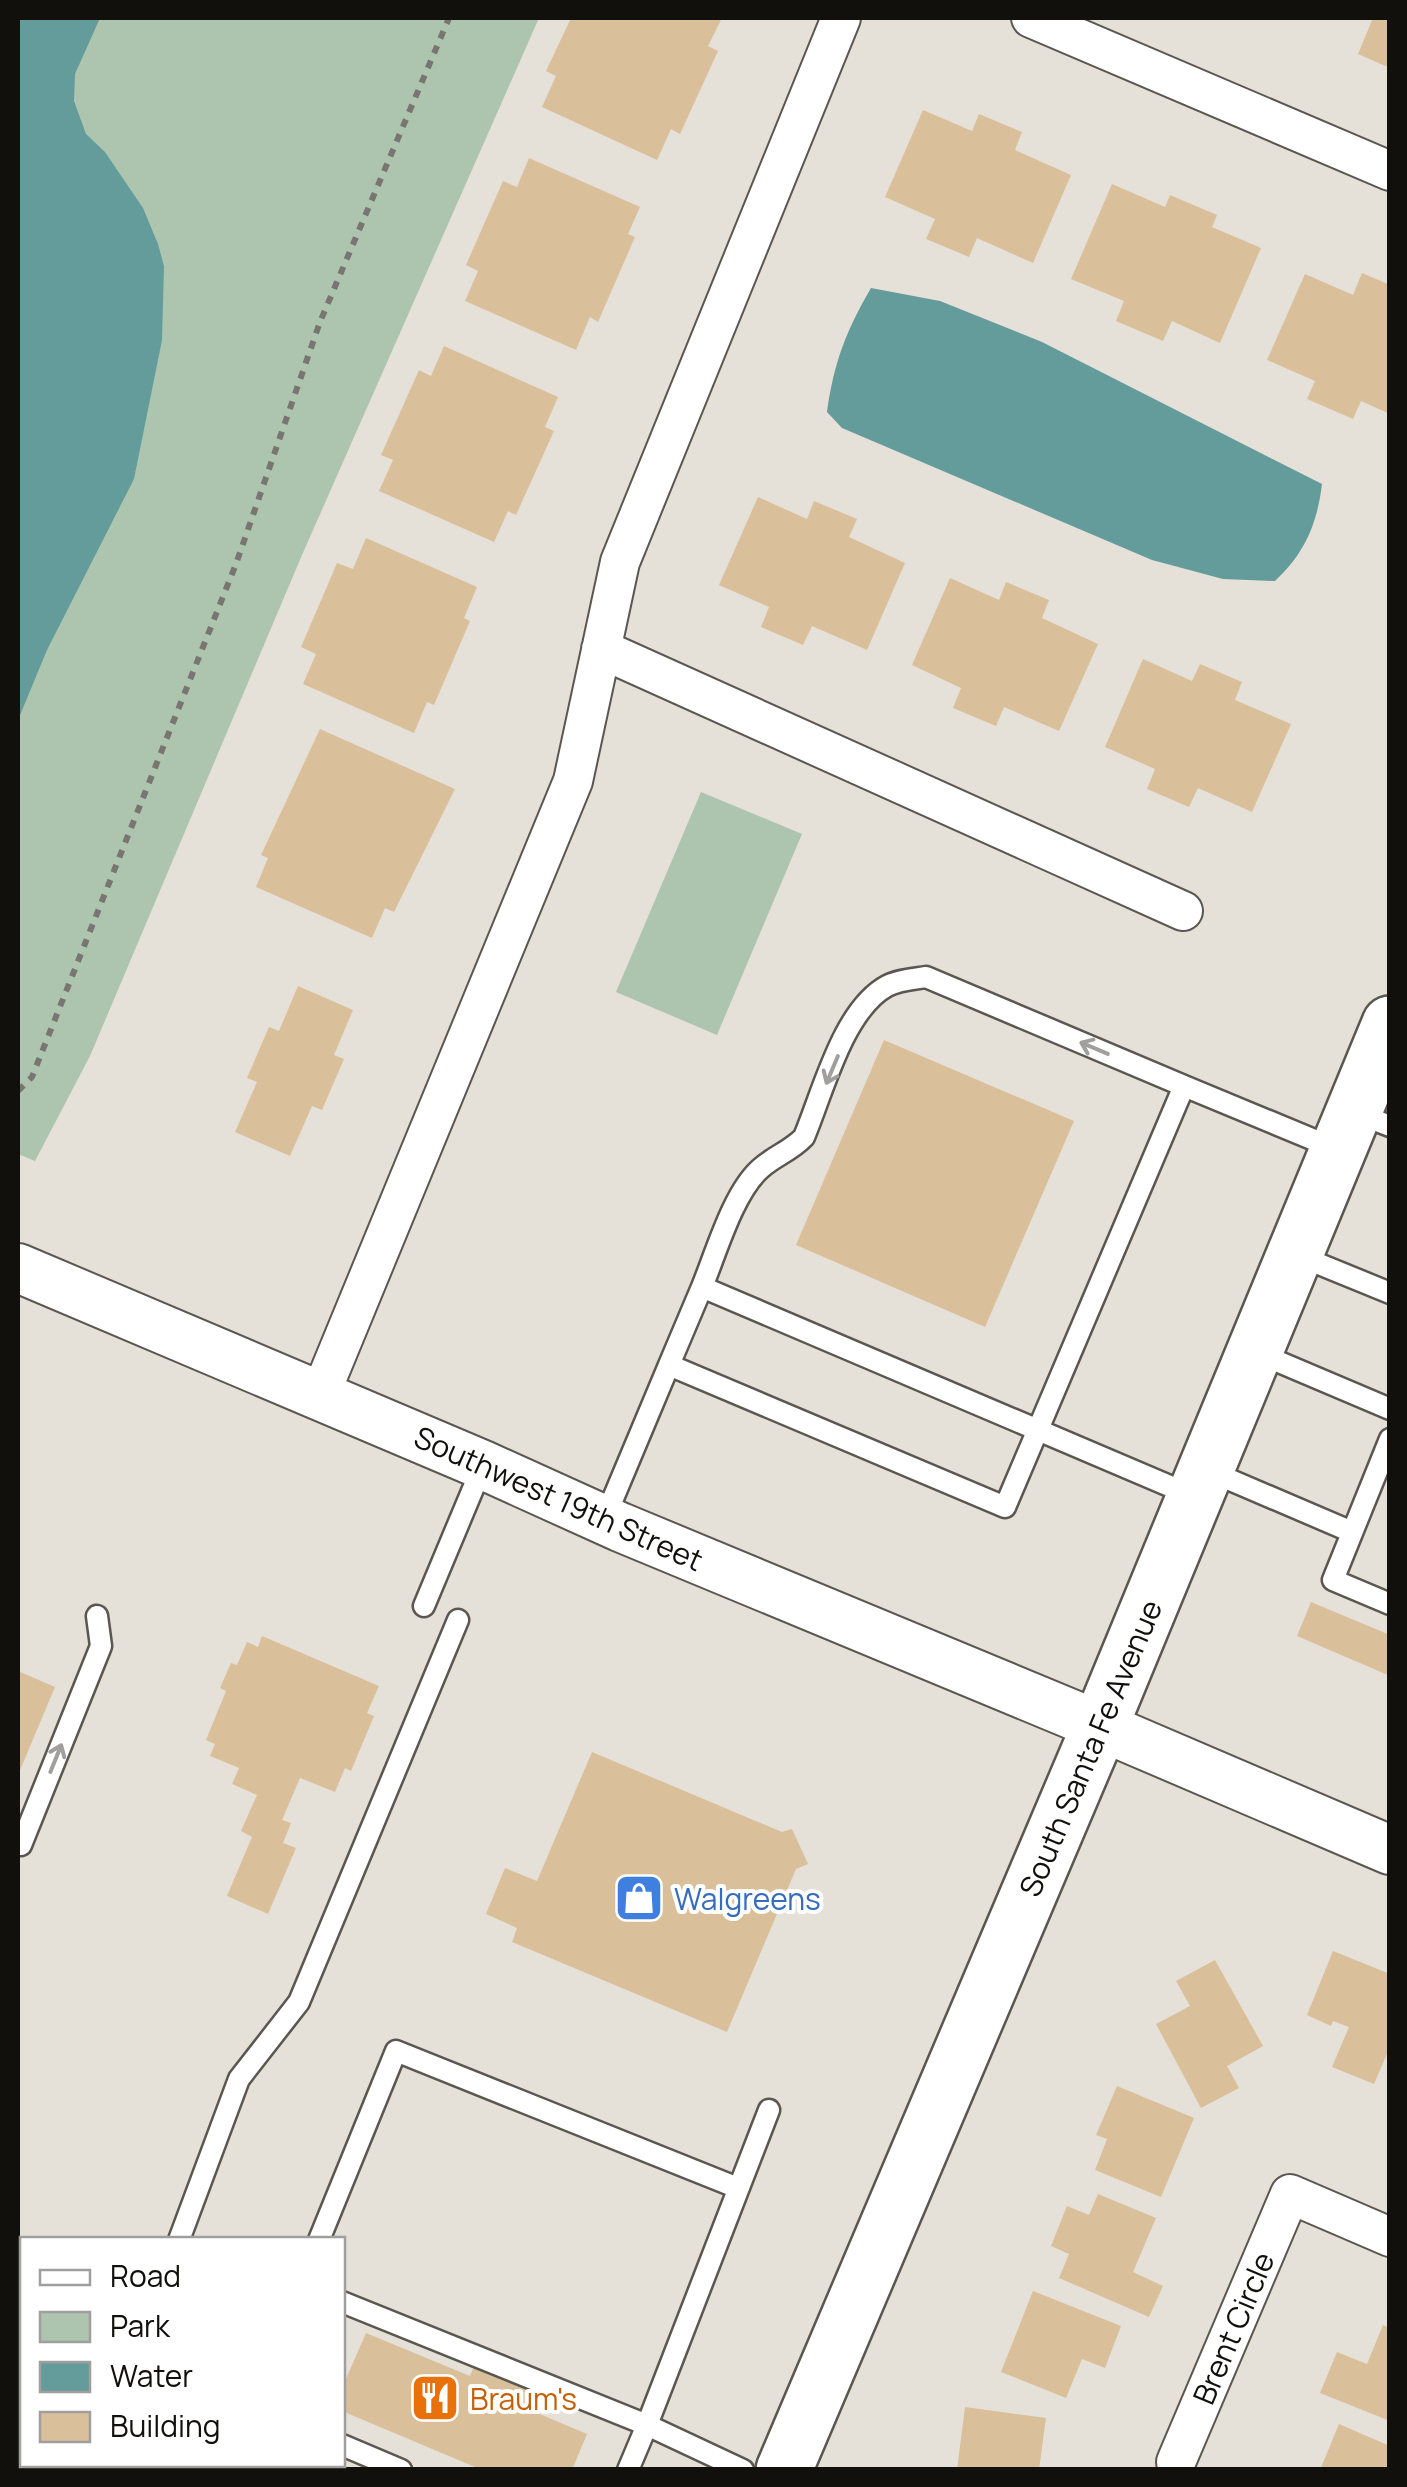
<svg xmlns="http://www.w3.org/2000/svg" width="1407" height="2487" font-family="Manrope,sans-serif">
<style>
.green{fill:#adc5af}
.water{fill:#639c9b}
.building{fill:#dac09a}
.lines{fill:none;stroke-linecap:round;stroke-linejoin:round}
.service-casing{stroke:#5b5750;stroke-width:25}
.minor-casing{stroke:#5b5750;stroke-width:42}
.tertiary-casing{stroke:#5b5750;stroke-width:52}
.secondary-casing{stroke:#5b5750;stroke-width:60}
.path{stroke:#797671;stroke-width:6;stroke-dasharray:8 8;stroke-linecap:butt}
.service{stroke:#fff;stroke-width:20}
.minor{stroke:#fff;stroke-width:38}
.tertiary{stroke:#fff;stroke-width:48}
.secondary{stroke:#fff;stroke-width:55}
.oneway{stroke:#a09f9e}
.labels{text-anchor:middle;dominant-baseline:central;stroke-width:8;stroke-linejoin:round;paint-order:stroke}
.street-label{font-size:30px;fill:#11100d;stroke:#fff}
.shop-label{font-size:30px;fill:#366cbe;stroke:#fff;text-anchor:start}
.food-label{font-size:30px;fill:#c56008;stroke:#fff;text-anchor:start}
</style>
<rect width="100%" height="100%" fill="#e5e0d8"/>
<path class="green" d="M18,18H539L302,555L90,1056L35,1161L18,1154Z
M701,792L802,834L717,1035L616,992Z"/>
<path class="water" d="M18,18H100L75,74L74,101L86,134L105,152L143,208L158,244L164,266L162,340L134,479L47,650L18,720Z
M871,288L940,301L1042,342L1322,484C1317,524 1305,553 1275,581L1223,579L1152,560L842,428L827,412C834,362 846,331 871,288Z"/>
<path class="building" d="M571,18L721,20L708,46L718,51L680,134L671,129L657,160L542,107L556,76L546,71Z
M1373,18H1390V68L1358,54Z
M923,110L972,131L979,114L1022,132L1015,150L1071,175L1033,263L977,238L969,257L926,239L935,219L885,197Z
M529,158L640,207L628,234L635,237L598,322L590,317L576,350L465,301L478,271L466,265L503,181L517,187Z
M1112,184L1165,207L1170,195L1217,215L1212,227L1261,248L1220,343L1172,321L1163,341L1116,321L1124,301L1071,279Z
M1362,273L1390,285V414L1361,401L1353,419L1307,399L1315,381L1267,360L1305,274L1353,295Z
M444,346L558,397L545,427L554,431L516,515L508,511L494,542L379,491L393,460L381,455L419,370L431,376Z
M758,497L807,519L814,501L857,519L849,537L905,563L867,650L812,626L803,645L761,627L769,607L719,585Z
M366,538L477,587L464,618L470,621L434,705L427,702L414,733L303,684L316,654L301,647L337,563L353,569Z
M950,578L999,600L1006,582L1049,600L1042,618L1098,644L1059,731L1004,707L996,726L953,708L961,688L912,665Z
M1143,659L1192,681L1200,664L1242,682L1235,700L1291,724L1252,812L1198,788L1189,807L1147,789L1155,769L1105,747Z
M320,729L455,789L394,912L385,908L372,938L256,887L268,858L261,855Z
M298,986L353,1010L334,1055L344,1059L322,1110L312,1106L290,1156L235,1132L257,1082L247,1078L269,1027L279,1031Z
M884,1040L1074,1121L985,1327L796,1245Z
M1311,1602L1390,1635V1676L1297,1636Z
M262,1636L379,1686L367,1713L374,1716L351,1771L345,1768L335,1792L300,1778L282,1820L291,1823L283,1843L296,1848L268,1914L227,1896L252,1837L241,1831L257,1795L232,1784L239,1768L210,1756L215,1744L206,1740L226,1691L220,1688L231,1663L237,1665L247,1642L258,1647Z
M18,1671L55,1687L18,1775Z
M592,1752L782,1832L792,1829L808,1864L796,1869L727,2032L512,1942L517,1928L486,1914L505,1868L537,1881Z
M1333,1951L1390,1974V2047L1374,2084L1332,2067L1349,2027L1333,2021L1331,2026L1307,2015Z
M1215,1960L1263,2046L1227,2066L1239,2088L1201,2108L1156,2024L1190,2006L1176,1981Z
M1117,2086L1194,2118L1161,2197L1095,2170L1107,2139L1096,2135Z
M1098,2194L1156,2218L1133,2272L1163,2286L1149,2317L1059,2278L1069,2254L1051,2246L1067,2206L1089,2215Z
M1033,2291L1121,2326L1105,2368L1082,2359L1066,2398L1001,2372Z
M1383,2325L1390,2328V2421L1320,2393L1337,2352L1367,2364Z
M366,2333L470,2376L474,2366L530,2390L523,2407L587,2434L572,2470H482L342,2411V2388Z
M965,2407L1046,2418L1039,2470H957Z
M1339,2424L1390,2446V2470H1320Z"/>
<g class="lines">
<g class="service-casing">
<path id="service" d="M1354,1112L1390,1126
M1297,1255L1390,1293
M702,1287C716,1253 733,1193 760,1169C774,1156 791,1151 804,1137C823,1092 843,1010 887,986C898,980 913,979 926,977L1184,1086
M1258,1353L1390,1409
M669,1365L702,1287L1193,1496
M1390,1439L1333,1580L1390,1604
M1207,1470L1352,1532
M604,1520L669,1365L1005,1507L1184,1086L1336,1149
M424,1606L483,1465
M18,1844L21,1845L101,1646L97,1616
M179,2240L239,2079L299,2002L458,1620
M319,2240L396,2051L738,2188
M342,2302L647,2425L628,2470
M342,2445L401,2470
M197,2464L209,2470
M743,2470L647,2425L769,2110"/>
</g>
<g class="minor-casing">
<path id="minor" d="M1031,18L1390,171
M601,649L1183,911
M320,1395L573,781L620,562L841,18
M1176,2462L1290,2194L1390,2237"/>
</g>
<g class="tertiary-casing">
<path id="tertiary" d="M18,1268L483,1465L620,1527L1100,1726L1390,1850"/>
</g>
<g class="secondary-casing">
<path id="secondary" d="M784,2470L1100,1726L1390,1024"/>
</g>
<path class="path" d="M18,1091L32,1077L236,564L320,322L449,18"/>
<use href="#service" class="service"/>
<use href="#minor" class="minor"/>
<use href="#tertiary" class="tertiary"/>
<use href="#secondary" class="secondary"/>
</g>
<defs><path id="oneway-shaft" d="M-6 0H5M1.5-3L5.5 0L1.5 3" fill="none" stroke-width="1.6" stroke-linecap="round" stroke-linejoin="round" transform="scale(2.5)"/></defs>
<g class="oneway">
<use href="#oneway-shaft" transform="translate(1094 1048) rotate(-157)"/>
<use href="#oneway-shaft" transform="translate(832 1070) rotate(113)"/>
<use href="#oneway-shaft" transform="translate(56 1758) rotate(-68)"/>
</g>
<defs>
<g id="shop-square" transform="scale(2.5)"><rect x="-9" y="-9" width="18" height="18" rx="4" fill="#3f7fe0" stroke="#fff"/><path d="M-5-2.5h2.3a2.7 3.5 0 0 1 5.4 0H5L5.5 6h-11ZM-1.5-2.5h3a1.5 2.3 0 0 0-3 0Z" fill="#fff"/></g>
<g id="restaurant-square" transform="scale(2.5)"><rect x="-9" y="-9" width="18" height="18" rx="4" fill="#e8710a" stroke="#fff"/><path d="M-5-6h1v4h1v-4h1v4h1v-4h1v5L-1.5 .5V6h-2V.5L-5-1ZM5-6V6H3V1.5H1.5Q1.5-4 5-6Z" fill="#fff"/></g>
</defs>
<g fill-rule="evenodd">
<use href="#shop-square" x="639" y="1898"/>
<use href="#restaurant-square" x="435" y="2398"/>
</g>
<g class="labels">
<g class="street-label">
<text transform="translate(559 1498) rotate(24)">Southwest 19th Street</text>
<text transform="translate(1090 1748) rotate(-67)">South Santa Fe Avenue</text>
<text transform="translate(1233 2328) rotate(-67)">Brent Circle</text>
</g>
<g class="shop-label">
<text x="674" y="1898">Walgreens</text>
</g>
<g class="food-label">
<text x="470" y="2398">Braum's</text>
</g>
</g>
<rect width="1407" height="2487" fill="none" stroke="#11100d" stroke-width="40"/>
<rect x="20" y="2237" width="325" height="230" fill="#ffffff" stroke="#a09f9e" stroke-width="2.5"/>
<rect x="40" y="2270" width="50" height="15" fill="#ffffff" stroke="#a09f9e" stroke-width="2.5"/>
<text x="110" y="2287" font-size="30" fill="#11100d">Road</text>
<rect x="40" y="2312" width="50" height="30" fill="#adc5af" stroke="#a09f9e" stroke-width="2.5"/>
<text x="110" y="2337" font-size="30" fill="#11100d">Park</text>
<rect x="40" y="2362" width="50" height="30" fill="#639c9b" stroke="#a09f9e" stroke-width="2.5"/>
<text x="110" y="2387" font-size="30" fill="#11100d">Water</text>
<rect x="40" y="2412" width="50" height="30" fill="#dac09a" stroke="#a09f9e" stroke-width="2.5"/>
<text x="110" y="2437" font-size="30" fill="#11100d">Building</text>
</svg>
